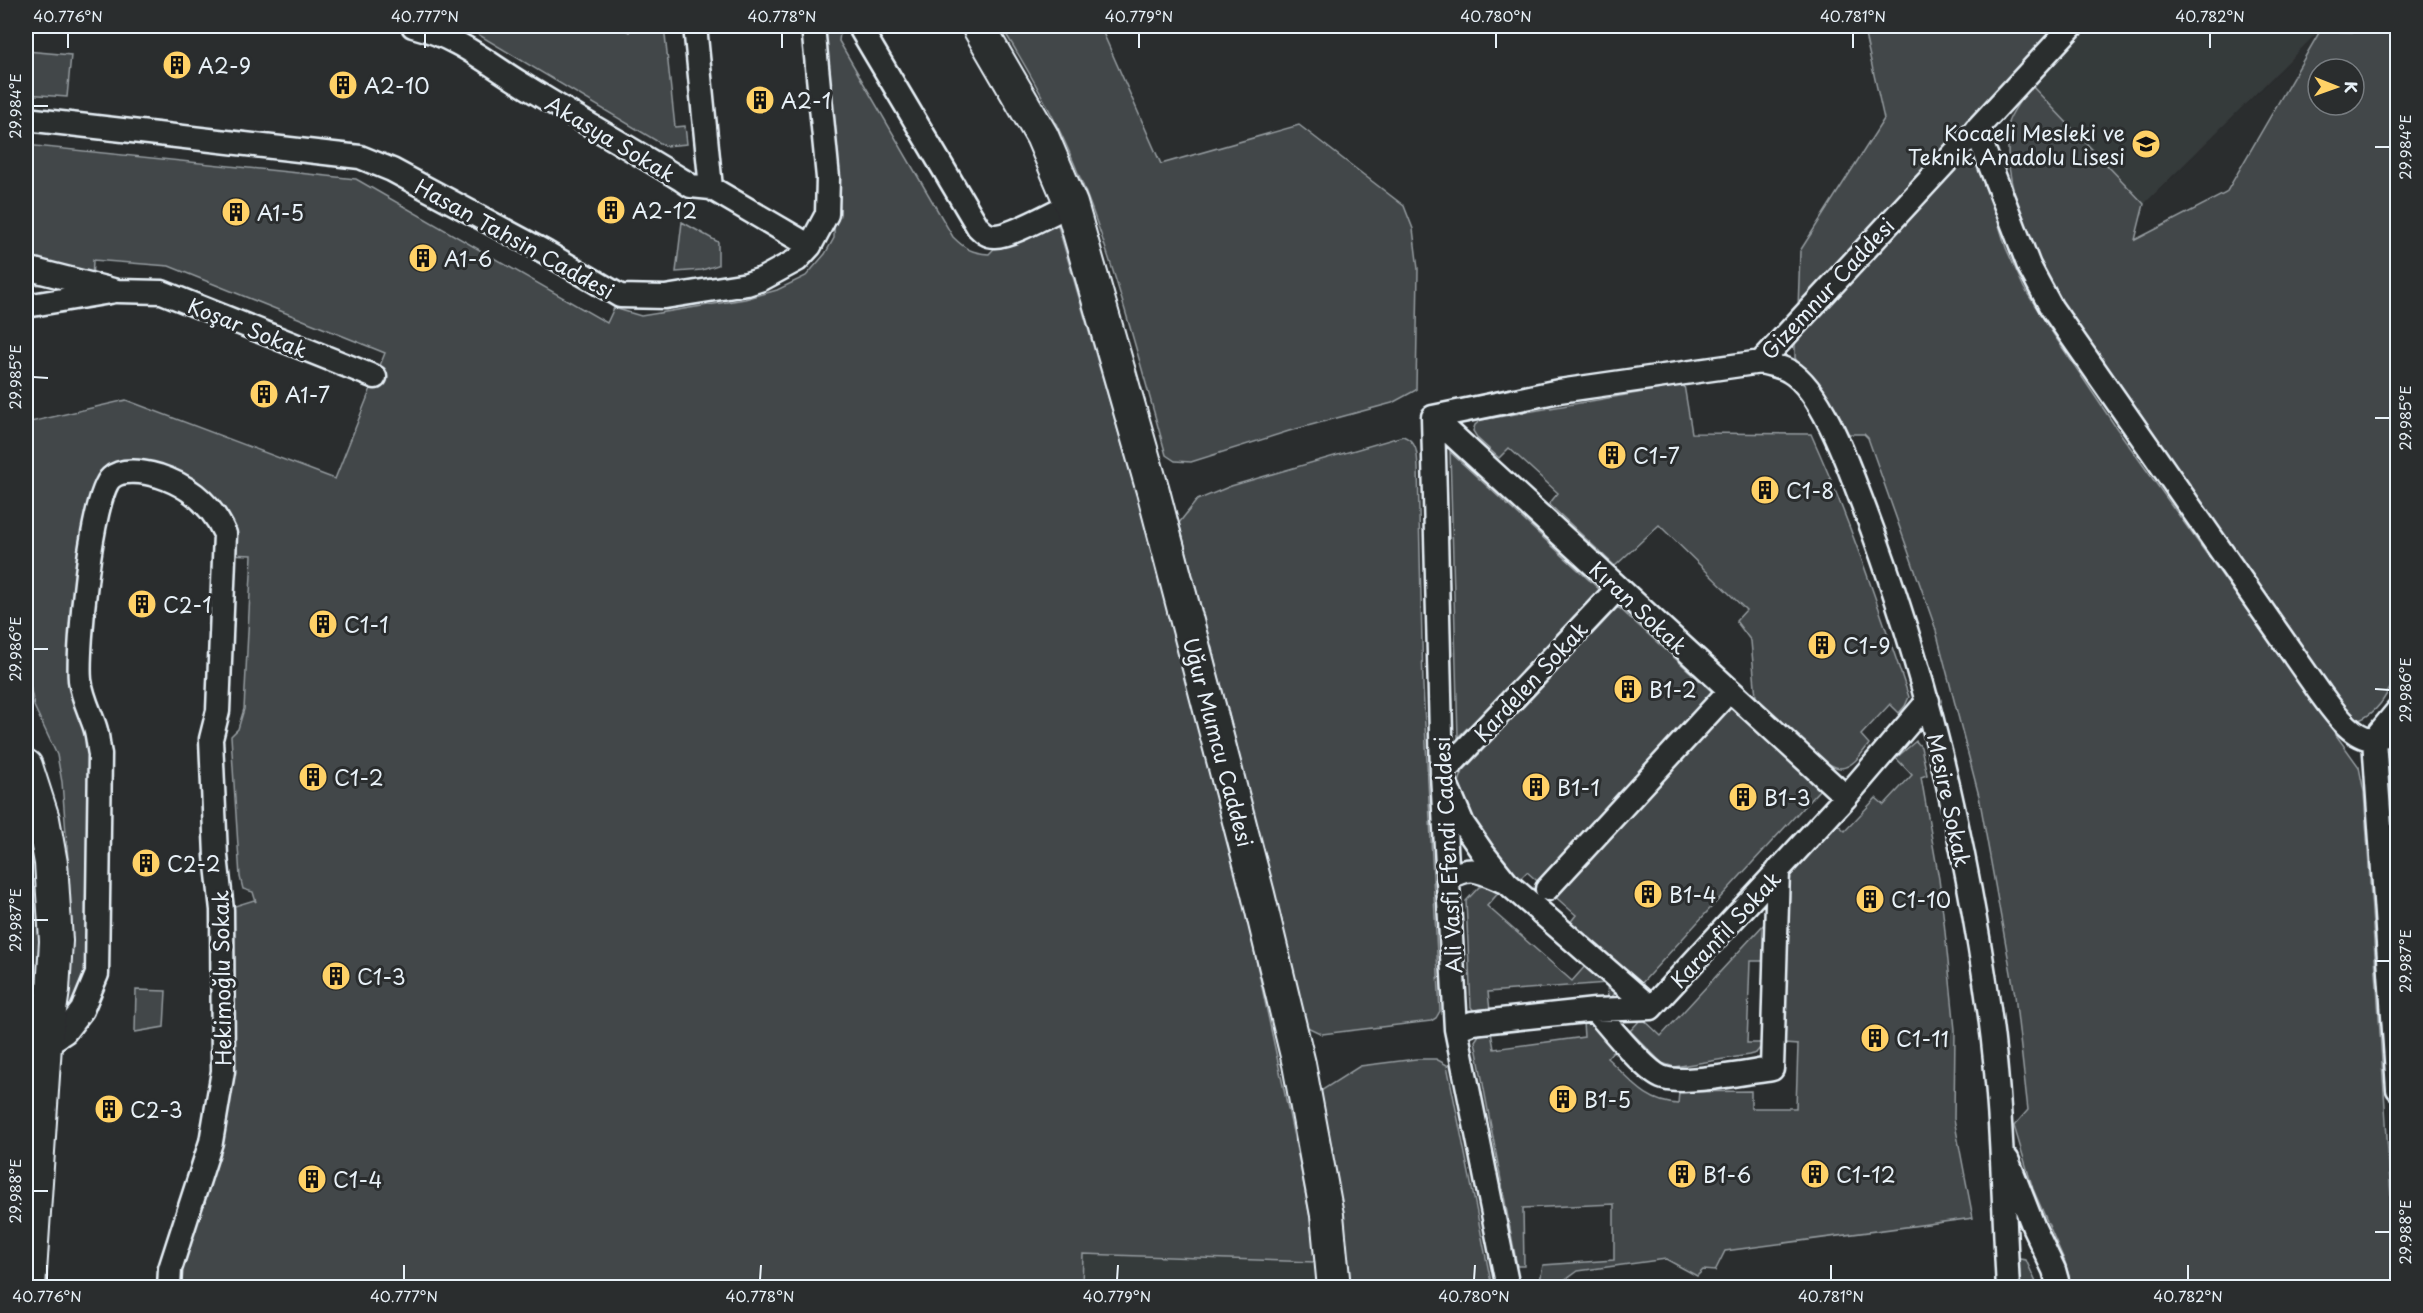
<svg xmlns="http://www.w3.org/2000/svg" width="2423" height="1313" font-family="'Playpen Sans',sans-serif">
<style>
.built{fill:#363a3b}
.green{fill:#424648;stroke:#959ca0;stroke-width:1.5;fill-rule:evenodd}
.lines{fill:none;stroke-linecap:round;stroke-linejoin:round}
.street-casing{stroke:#e8f1f8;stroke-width:27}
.secondary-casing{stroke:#e8f1f8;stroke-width:36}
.street{stroke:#2a2d2e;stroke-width:22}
.secondary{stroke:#2a2d2e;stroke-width:32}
.ticks{fill:none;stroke:#e8f1f8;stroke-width:2}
.labels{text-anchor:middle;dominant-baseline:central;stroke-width:6;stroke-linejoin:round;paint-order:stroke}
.poi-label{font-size:21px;fill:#e8f1f8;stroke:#2a2d2e;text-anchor:start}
.street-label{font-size:21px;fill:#e8f1f8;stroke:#2a2d2e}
.neatline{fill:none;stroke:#e8f1f8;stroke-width:2}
.ticks-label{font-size:15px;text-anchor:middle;fill:#e8f1f8}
</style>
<rect width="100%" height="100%" fill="#2a2d2e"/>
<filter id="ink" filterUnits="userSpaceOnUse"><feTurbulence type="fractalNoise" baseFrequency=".0167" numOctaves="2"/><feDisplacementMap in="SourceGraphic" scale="12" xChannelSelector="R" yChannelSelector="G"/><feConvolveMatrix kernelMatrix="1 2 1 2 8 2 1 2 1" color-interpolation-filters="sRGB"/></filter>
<g filter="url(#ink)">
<path class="built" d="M2080,26H2397V33L2319,31L2144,204L2027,80Z
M1083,1254L1315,1262L1317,1287L1082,1288Z"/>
<path class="green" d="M464,26H619L629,32L634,26H664L675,127L685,126L687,144L665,146Z
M820,26H841L839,41L953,237C965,249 972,253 989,254L1009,233L1054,212L1137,496L1243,899L1299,1160L1310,1217L1315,1262L1083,1254L1082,1288L169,1287L211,1142L222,910L254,900L256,902L253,892L243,889L240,877L231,736L238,729L244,709L252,555L224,554L189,490L112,477L80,650L96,729L97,974L62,1018L70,982L72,949L68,859L62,782L57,755L34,706L30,685L26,640V423L126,400L335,479L385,353L169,266L93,260L92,284L26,285V145L356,179L607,323L614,308L641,316L745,299L777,290L806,276L825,254L834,238L835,170Z
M1001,26H1100L1161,164L1299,125L1404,206L1413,229L1418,269L1416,390L1392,403L1289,431L1191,462L1175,461L1166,455C1138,357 1113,256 1074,163C1054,115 1028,69 1001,26Z
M1863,26H2055L1798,309L1800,251L1884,119Z
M2320,31L2397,33L2398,673C2388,692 2380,712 2359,720L2348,712L2330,688L2089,345C2053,287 2006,213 2008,143C2008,136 2006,126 2009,120C2014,108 2024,96 2031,85L2144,204L2135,240L2226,193ZM2318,69H2354V105H2318Z
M26,51L71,55L67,97L26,94Z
M1971,159L1982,170L2006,248L2024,288L2048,326L2115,426L2359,767L2364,792L2397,1287H2072L2065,1262L2033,1189L2014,1126L2028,1110L2015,995L1979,796L1935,627L1868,438L1864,434H1845L1795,358V344L1802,332L1956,166L1964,160Z
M682,222L718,242V265L702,270L676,272Z
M1684,385L1692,433L1811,434C1850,520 1879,608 1909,697L1905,706L1899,713L1890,704L1861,735L1869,744C1862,753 1853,767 1841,768C1823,769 1771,711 1756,697L1751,641L1736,621L1746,610L1659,525L1615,566L1549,504L1558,493L1509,448L1499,458L1478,439L1473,431L1475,425L1481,420Z
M1403,436C1418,442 1417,454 1418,468L1423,686L1440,1011L1436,1018L1431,1021L1322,1034L1305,1026L1238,750L1179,523L1197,500L1231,486Z
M1450,452L1600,590L1521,675L1458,737Z
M1618,607L1820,789L1640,985L1569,924L1576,915L1527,872L1518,881L1486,848L1459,782L1463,771Z
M1916,741L1921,747L1927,775L1921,777L1939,879L1944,922L1955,1030L1954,1119L1973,1218L1725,1251L1715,1271L1703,1270L1697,1276L1666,1259L1578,1271L1556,1287H1539L1543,1265L1614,1260V1204L1523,1208L1524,1266H1517L1475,1041L1479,1035L1491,1032L1494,1049L1584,1037L1583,1022L1588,1021L1616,1048L1607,1058C1630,1079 1645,1103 1678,1104L1679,1092L1751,1091V1108H1796L1798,1045L1784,1044L1788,898L1791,875L1836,823L1845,831L1876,798L1884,805L1912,775L1896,758Z
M26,766L51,863L26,1287Z
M1487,885L1501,890L1487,906L1572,981L1587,964L1615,990V994L1608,999L1607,983L1488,992L1490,1011H1474L1471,1007L1466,901L1479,887Z
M1766,922V961H1750L1747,1043H1764L1756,1053L1749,1055L1674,1067L1662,1063L1630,1031L1642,1018L1661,1036Z
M136,990L166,991L164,1027L135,1032Z
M1416,1059H1436L1447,1065L1492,1287H1348L1319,1092L1360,1066Z
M2020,1259L2026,1260L2038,1287H2015L2017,1262Z"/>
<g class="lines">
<g class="street-casing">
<path id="street" d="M413,26C460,38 485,62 525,86C577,118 630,148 682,180L691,186L711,188L810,246
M695,26L711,188
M859,26L978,227C983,232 987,236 995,236C1012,236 1053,212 1071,204
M26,119L360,157L392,170L545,252L620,296L665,297L747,284L762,279L797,260L810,246L827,214L828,178L813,26
M1976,129L2029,266L2051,307L2320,693C2331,708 2354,743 2376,738C2383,737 2391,732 2398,729
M26,268L117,291L162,292L375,377
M26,306L110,292
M1761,362C1770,365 1781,366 1789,371C1820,388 1847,462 1859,494C1925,665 1965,835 1990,1016C2002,1106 2003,1197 2008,1288
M1433,417L1442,774L1456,1029L1508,1288
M1433,417L1559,391L1761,362L2072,26
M1433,417L1846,797
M1618,588L1442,774L1463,824L1483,853L1507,883L1651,1008
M2398,710L2374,739L2398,1089
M1449,878C1471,865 1480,871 1502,881
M1547,889L1721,700
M1595,1010C1609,1026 1643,1069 1661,1077C1680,1086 1749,1072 1772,1069L1778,870
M1456,1029L1472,1023L1595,1010L1651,1008L1846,797L1928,701
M45,1045L65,1032L82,1010L97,974L100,754C98,746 98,736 95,727C90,712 82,697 80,680C77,650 91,496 111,478C122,468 145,472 159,476C190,486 212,505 225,534L218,711L211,739L216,856L222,910L223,1071L211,1142L170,1269L169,1288
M2007,1159L2034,1228L2054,1270L2059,1288"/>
</g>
<g class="secondary-casing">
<path id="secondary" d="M978,26L1042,136L1071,204L1153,491L1258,894L1299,1064L1327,1215L1334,1288
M26,766L43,819L51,863L56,941L53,990L45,1045L29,1288"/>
</g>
<use href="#street" class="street"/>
<use href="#secondary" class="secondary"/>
</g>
</g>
<path class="ticks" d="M68,48V33M425,48V33M782,48V33M1139,48V33M1496,48V33M1853,48V33M2210,48V33M33,106H48M2375,147H2390M33,377L48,378M2375,418H2390M33,649H48M2375,689L2390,690M33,920H48M2375,961H2390M33,1191H48M2375,1232H2390M47,1280V1265M404,1280V1265M760,1280L761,1265M1117,1280L1118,1265M1474,1280L1475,1265M1831,1280V1265M2188,1280V1265"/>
<defs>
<g id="building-disc" transform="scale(1.5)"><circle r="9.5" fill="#ffd166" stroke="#2a2d2e"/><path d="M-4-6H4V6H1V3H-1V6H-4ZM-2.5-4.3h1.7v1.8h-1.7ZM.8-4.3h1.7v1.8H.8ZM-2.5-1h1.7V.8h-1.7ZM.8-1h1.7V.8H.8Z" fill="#111"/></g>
<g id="school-disc" transform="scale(1.5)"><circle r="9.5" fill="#ffd166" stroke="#2a2d2e"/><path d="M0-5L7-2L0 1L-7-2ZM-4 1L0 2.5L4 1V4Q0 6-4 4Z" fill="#111"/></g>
</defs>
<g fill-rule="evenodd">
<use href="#building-disc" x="177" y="65"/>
<use href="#building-disc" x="343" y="85"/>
<use href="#building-disc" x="760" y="100"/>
<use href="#school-disc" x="2146" y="144"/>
<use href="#building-disc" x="611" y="210"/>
<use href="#building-disc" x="236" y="212"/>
<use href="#building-disc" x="423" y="258"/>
<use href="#building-disc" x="264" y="394"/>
<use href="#building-disc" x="1612" y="455"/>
<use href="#building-disc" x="1765" y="490"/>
<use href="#building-disc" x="142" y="604"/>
<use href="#building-disc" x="323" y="624"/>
<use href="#building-disc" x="1822" y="645"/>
<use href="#building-disc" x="1628" y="689"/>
<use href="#building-disc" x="313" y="777"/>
<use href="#building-disc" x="1536" y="787"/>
<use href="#building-disc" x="1743" y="797"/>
<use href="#building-disc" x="146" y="863"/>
<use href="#building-disc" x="1648" y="894"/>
<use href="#building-disc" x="1870" y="899"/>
<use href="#building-disc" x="336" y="976"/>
<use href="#building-disc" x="1875" y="1038"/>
<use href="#building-disc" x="1563" y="1099"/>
<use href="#building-disc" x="109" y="1109"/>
<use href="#building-disc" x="1682" y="1174"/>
<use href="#building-disc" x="1815" y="1174"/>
<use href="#building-disc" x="312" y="1179"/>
</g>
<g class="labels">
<g class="poi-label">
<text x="198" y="65">A2-9</text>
<text x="364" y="85">A2-10</text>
<text x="781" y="100">A2-1</text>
<text x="2125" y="132" text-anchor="end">Kocaeli Mesleki ve<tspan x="2125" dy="24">Teknik Anadolu Lisesi</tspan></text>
<text x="632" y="210">A2-12</text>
<text x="257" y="212">A1-5</text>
<text x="444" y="258">A1-6</text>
<text x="285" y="394">A1-7</text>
<text x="1633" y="455">C1-7</text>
<text x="1786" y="490">C1-8</text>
<text x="163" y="604">C2-1</text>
<text x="344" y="624">C1-1</text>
<text x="1843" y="645">C1-9</text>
<text x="1649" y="689">B1-2</text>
<text x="334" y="777">C1-2</text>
<text x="1557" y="787">B1-1</text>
<text x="1764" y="797">B1-3</text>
<text x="167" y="863">C2-2</text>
<text x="1669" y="894">B1-4</text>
<text x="1891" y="899">C1-10</text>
<text x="357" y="976">C1-3</text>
<text x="1896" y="1038">C1-11</text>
<text x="1584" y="1099">B1-5</text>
<text x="130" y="1109">C2-3</text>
<text x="1703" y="1174">B1-6</text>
<text x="1836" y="1174">C1-12</text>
<text x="333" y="1179">C1-4</text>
</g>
<g class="street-label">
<text transform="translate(611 138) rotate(31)">Akasya Sokak</text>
<text transform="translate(515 238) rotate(29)">Hasan Tahsin Caddesi</text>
<text transform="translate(1827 288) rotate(-47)">Gizemnur Caddesi</text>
<text transform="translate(248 327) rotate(22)">Koşar Sokak</text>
<text transform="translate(1639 607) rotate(43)">Kıran Sokak</text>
<text transform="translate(1530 681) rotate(-47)">Kardelen Sokak</text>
<text transform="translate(1219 742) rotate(75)">Uğur Mumcu Caddesi</text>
<text transform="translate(1950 800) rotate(78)">Mesire Sokak</text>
<text transform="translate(1447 855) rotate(-93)">Ali Vasfi Efendi Caddesi</text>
<text transform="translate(1725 929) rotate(-47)">Karanfil Sokak</text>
<text transform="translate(221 978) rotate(-91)">Hekimoğlu Sokak</text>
</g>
</g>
<rect width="2423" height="1313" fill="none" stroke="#2a2d2e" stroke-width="66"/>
<g transform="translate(2336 87) rotate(91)"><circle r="28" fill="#2a2d2e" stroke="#767b7f" stroke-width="1.5"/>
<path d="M0-4.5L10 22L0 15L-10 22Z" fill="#ffd166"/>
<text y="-9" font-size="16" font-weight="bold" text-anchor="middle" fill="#e8f1f8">K</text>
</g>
<rect x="33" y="33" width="2357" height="1247" class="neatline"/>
<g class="ticks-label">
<text x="68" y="22">40.776°N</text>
<text x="425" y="22">40.777°N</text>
<text x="782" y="22">40.778°N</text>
<text x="1139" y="22">40.779°N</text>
<text x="1496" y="22">40.780°N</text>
<text x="1853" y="22">40.781°N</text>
<text x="2210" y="22">40.782°N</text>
<text transform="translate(16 106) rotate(-90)" y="5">29.984°E</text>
<text transform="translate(2406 147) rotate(-90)" y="5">29.984°E</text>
<text transform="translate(16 377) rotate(-90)" y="5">29.985°E</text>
<text transform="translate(2406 418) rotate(-90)" y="5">29.985°E</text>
<text transform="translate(16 649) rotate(-90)" y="5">29.986°E</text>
<text transform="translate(2406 690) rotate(-90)" y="5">29.986°E</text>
<text transform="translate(16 920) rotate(-90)" y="5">29.987°E</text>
<text transform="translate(2406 961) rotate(-90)" y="5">29.987°E</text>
<text transform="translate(16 1191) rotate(-90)" y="5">29.988°E</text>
<text transform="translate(2406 1232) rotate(-90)" y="5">29.988°E</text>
<text x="47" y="1302">40.776°N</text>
<text x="404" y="1302">40.777°N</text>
<text x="760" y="1302">40.778°N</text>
<text x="1117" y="1302">40.779°N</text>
<text x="1474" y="1302">40.780°N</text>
<text x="1831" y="1302">40.781°N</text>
<text x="2188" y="1302">40.782°N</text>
</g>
</svg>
